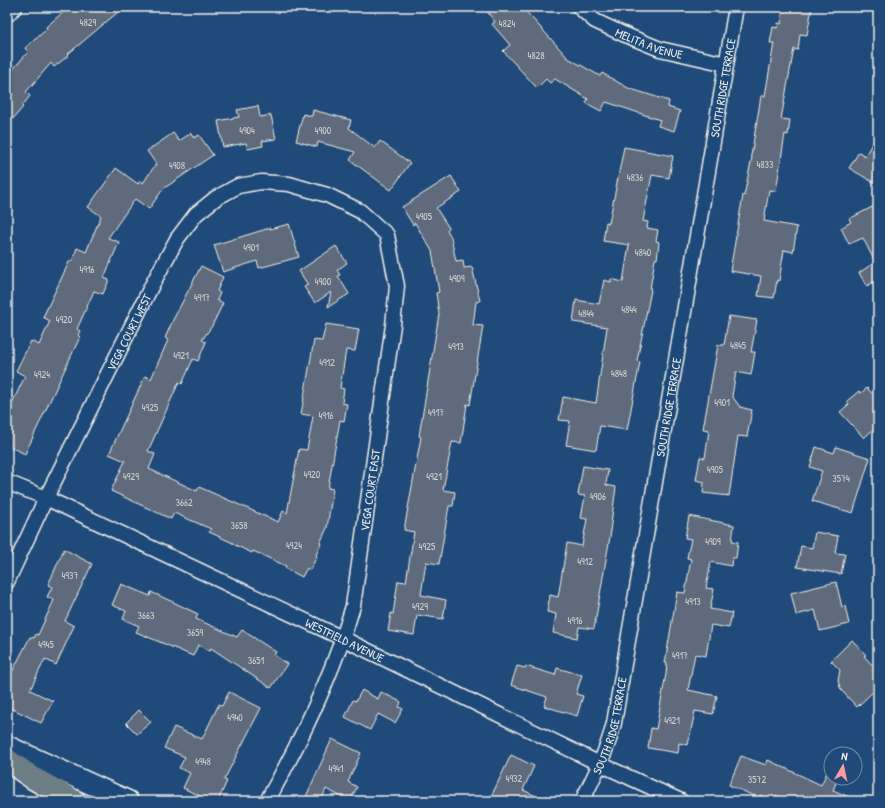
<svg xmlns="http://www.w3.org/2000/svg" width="885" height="808" font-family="'Patrick Hand',sans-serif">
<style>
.building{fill:#5e6b7d;stroke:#f4f1e8}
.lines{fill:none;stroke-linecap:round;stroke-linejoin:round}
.street-casing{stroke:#f4f1e8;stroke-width:17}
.secondary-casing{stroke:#f4f1e8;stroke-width:23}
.highway-casing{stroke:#f4f1e8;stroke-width:25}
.street{stroke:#1f4a7a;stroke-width:14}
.secondary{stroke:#1f4a7a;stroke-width:20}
.highway{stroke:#6c7e84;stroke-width:22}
.labels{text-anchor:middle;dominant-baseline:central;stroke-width:3;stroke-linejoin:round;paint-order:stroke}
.number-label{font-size:10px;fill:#ced0cd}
.street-label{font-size:12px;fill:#f4f1e8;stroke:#1f4a7a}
</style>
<rect width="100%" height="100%" fill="#1f4a7a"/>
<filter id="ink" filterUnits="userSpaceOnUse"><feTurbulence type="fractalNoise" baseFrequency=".025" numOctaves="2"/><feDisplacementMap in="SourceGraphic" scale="8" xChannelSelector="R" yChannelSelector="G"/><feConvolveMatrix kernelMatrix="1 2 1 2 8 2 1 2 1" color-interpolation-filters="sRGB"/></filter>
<g filter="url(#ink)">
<path class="building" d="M69,7H124L68,54L69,55L54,67L51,63L26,92L30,96L22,106L23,107L7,126V76L28,52L25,48L47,29L46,27Z
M484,7H522L568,58L600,76L602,73L628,88L669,101L668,107L680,111L674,131L658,126L660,120L606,102L601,111L586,103L588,99L555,79L550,83L546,79L537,88L503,51L510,45L492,24L495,22Z
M783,7H812L807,35L800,34L798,50L794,49L781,119L790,120L788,135L785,134L776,191L769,190L764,221L797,227L793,252L784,250L779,281L777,280L774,298L758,296L761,276L730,271L743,195L744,196L752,157L751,156L761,96H765L774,43H770L773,27L777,28L778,23L781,24Z
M258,106L260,117L271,115L276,139L262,141L263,146L248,149L246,143L223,147L218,121L239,117L237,110Z
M313,110L351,120L349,128L375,148L380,141L410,163L391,190L350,160L355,152L318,142L317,147L296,141L303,114L312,116Z
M173,133L179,141L191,133L194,138L199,135L213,155L163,189L149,209L135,199L108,238L119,242L104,278L109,280L103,294L94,291L77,329L80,331L78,335L80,337L25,454L7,445V414L25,376L16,371L31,341L39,345L50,321L43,317L70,260L72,261L77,248L86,252L101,216L88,207L116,168L138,184L140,181L143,183L156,164L147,151Z
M878,133V185L849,168L859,152L865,156Z
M624,147L673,156L669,178L652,175L643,221L648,222L647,228L658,230L656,241L659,242L657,259H655L650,289L651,290L637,361L640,362L627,430L600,426L596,450L566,445L570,421L559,420L563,397L596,403L607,327L573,322L576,300L599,304L604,280L611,282V279L623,282L629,245L603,241L606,222L609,223Z
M451,176L461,192L436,208L449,228L447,230L451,237L456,261L463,260L464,268L472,267L480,301L476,302L473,325L483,326L470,405L467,404L461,443L452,442L443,490L455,492L453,506H449L439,564L426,562L421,595L446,600L443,619L417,615L414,635L388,631L391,613L393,614L398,581L406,582L414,532L404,530L421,437L419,436L439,314L436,293L439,292L432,251L415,223L413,225L402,207Z
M878,204V279L867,286L859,273L875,262L863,238L849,244L841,228L851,222L849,219Z
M289,224L299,257L259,268L257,261L223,272L214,245L270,228V229Z
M336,246L347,263L337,270L340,275L338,276L349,294L328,307L331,292L315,303L304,287L308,285L299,271Z
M201,266L223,277L217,291L220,293L217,300L223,303L212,326L202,340L206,342L198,361L193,359L182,384L179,382L148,451L155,454L149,469L197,491L199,487L278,522L283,511L287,513L299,449L307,450L313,416L301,414L314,340L322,341L326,324L359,329L355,351L346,350L340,388L344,389L342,403L347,404L344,421L340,420L328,488L333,489L327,528L320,543L321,544L316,555L317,556L310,570L307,568L302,577L285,568L286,566L253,551L252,553L233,544V543L209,532L211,529L174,513L171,519L111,491L125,461L109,454L145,376L151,379L168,340L165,338L173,320Z
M729,316L757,320L751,352H755L751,375L736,372L732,396L740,407L752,410L747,437L738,436L729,496L703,493L704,482L696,480L700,457L705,458L709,430L703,429L718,345H724Z
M867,388L878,400V425L864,438L840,412L849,404L847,401L859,391L861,393Z
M816,447L834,453L836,447L870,458L853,513L812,501L822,471L810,467Z
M583,466L608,470L606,485L616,487L610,531H611L594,629L579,627L577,638L553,633L556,614L547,612L550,595L558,597L567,543L582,546L587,519L581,518L585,496L578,495Z
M689,516L734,525L732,541L738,542L736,558H732L731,566L711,562L706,588L714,589L710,609L732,613L729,628L711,625L706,656L695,654L688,690L717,696L713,714L695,711L688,745L679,743L678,753L648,748L651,728L656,729L666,674L667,663H665L677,592L685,593L691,559L687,558L691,539L685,538Z
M815,532L838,536L835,553L845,554L841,574L797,567L801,546L812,548Z
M64,549L92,564L65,621L74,626L56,665L45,659L30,690L53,701L41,723L7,706V669L12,672L30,637L34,638L36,634L38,635L54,600L47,597L52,587L48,585Z
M836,582L842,607L845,606L849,624L820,631L815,610L796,615L791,593Z
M121,584L150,596L151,592L173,602L198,614L196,619L237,637L242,630L276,652L274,655L287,664L271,688L211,648L210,651L198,645L193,656L136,632L139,626L123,619L126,611L112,605Z
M852,640L866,655L864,656L878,671V687L857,707L841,690L838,681L840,670L831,661Z
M517,666L525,668L526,666L555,675L557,668L582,675L576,694L583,696L577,716L544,706L547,697L511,685Z
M362,690L378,699L381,692L401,702L399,707L403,709L395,723L378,714L370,730L345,717L353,700L356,701Z
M229,692L261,708L224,780L227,781L218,801H211L183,788L190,773L179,768L185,757L164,748L174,727L202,739L219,704L222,706Z
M139,710L151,722L137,734L126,723Z
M332,739L361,753L348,782L357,787L350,801L326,789L321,801H304Z
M511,755L534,766L523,790L547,801H489Z
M741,756L766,765L768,760L821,785L831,764V778H838L833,790L858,801H787L776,795L773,801L760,795L759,798L729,785Z"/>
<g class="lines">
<g class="street-casing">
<g id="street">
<path id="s1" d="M579,7L595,21L623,34L660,49L726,64"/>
<path d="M7,15L15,7"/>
<path id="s2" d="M7,482L46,498L344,639L600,764L681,801"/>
<path id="s3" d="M7,582L46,498L152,285L177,239L196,214L216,198L238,186L261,182L289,184L327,195L360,211L387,235L397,286L393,325L353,606C333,674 302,739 267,801"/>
<path id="s4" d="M582,801C595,775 607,751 614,723L736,7"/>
</g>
</g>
<g class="secondary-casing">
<path id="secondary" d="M7,746L128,801"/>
</g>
<g class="highway-casing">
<path id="highway" d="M7,760L33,778L74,801"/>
</g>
<use href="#street" class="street"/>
<use href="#secondary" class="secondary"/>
<use href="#highway" class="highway"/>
</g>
</g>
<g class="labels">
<g class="number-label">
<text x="88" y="22">4829</text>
<text x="507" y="23">4824</text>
<text x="536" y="55">4828</text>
<text x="247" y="130">4904</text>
<text x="323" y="130">4900</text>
<text x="765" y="164">4833</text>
<text x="177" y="165">4908</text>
<text x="635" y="177">4836</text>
<text x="424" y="216">4905</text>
<text x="251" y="247">4901</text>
<text x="643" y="252">4840</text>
<text x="87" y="269">4916</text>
<text x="457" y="278">4909</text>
<text x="323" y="281">4900</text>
<text x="202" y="297">4917</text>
<text x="629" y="309">4844</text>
<text x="586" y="313">4844</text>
<text x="64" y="319">4920</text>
<text x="738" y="345">4845</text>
<text x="456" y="346">4913</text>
<text x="181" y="355">4921</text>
<text x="327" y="362">4912</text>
<text x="619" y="373">4848</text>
<text x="42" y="374">4924</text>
<text x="722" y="402">4901</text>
<text x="150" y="407">4925</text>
<text x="436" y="412">4917</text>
<text x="326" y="415">4916</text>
<text x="715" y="469">4905</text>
<text x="312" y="474">4920</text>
<text x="131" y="476">4929</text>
<text x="434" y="476">4921</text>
<text x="841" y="478">3574</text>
<text x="598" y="496">4906</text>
<text x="184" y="502">3662</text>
<text x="239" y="525">3658</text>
<text x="713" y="541">4909</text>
<text x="294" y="545">4924</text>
<text x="427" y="546">4925</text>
<text x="585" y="561">4912</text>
<text x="70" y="575">4937</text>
<text x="693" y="601">4913</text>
<text x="420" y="606">4929</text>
<text x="146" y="615">3663</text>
<text x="575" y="620">4916</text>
<text x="195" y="632">3659</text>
<text x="46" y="644">4945</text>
<text x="680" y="655">4917</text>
<text x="256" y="660">3651</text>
<text x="235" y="717">4940</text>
<text x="672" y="720">4921</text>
<text x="203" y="761">4948</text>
<text x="336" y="768">4941</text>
<text x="514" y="778">4932</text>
<text x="757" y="779">3572</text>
</g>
<g class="street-label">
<text stroke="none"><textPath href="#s1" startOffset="80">MELITA AVENUE</textPath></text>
<text stroke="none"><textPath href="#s4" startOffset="729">SOUTH RIDGE TERRACE</textPath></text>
<text stroke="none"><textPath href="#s3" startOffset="278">VEGA COURT WEST</textPath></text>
<text stroke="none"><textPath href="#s4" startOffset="405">SOUTH RIDGE TERRACE</textPath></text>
<text transform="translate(370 490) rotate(-82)">VEGA COURT EAST</text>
<text stroke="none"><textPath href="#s2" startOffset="373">WESTFIELD AVENUE</textPath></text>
<text stroke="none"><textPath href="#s4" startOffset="81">SOUTH RIDGE TERRACE</textPath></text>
</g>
</g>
<rect width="885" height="808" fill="none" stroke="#1f4a7a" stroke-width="24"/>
<rect x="12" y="12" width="861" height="784" fill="none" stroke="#f4f1e8" stroke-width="1.5" filter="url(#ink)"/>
<g transform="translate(843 766) rotate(9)"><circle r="19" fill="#1f4a7a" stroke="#748da6"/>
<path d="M0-3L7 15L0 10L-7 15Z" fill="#ff9aa2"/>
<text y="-6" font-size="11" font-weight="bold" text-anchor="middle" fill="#f4f1e8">N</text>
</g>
</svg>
